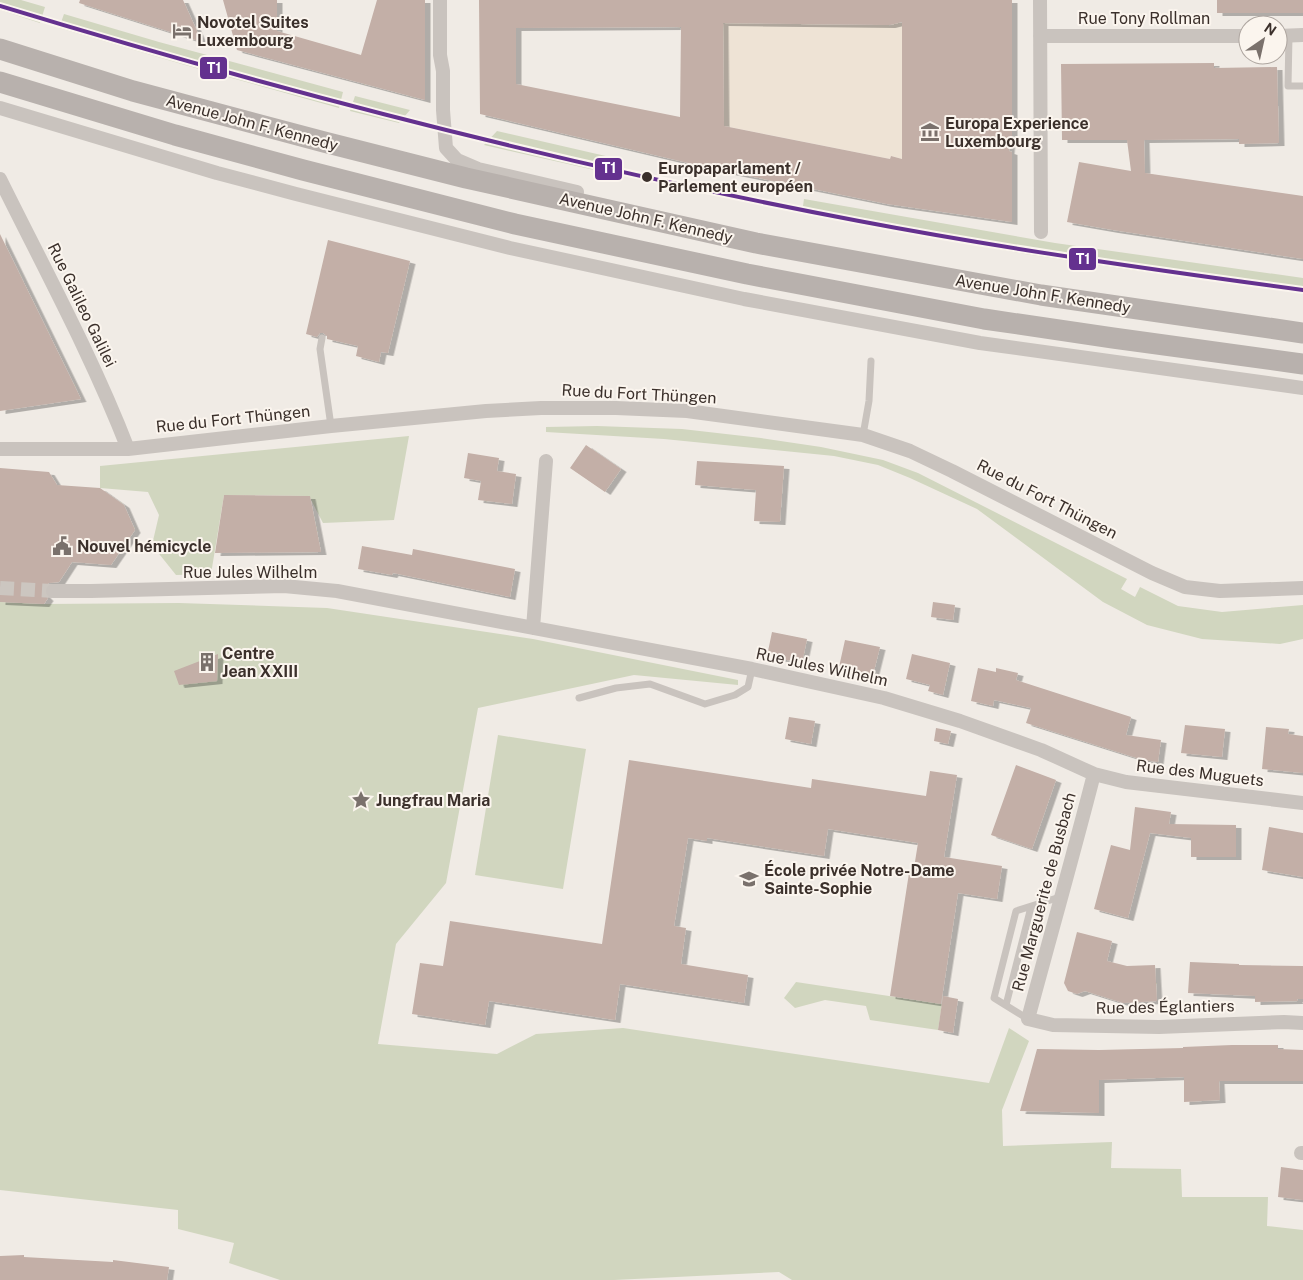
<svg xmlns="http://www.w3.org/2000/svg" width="1303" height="1280" font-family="'Public Sans',sans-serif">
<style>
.green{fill:#d1d6bf}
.plaza{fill:#eee3d5}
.building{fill:#c3afa7;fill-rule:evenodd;filter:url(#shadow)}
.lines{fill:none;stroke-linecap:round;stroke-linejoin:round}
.street-tunnel{stroke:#ccc6c0;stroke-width:14;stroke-dasharray:14 7;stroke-linecap:butt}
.lane{stroke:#c9c3be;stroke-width:7}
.street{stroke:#c9c3be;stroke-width:14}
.primary{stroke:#b8b1ad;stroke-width:21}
.tram-1-casing{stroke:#fbf5ee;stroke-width:8}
.tram-1{stroke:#64318f;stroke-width:4}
.stop-dot{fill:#3b302b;stroke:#fbf5ee;stroke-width:2}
.labels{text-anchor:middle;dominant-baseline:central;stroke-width:4;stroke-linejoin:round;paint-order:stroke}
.street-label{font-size:16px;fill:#3b302b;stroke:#fbf5ee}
.poi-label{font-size:16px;font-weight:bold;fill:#3b302b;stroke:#fbf5ee;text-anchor:start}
.stop-label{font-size:16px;font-weight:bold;fill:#3b302b;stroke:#fbf5ee;text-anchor:start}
.line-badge{stroke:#fbf5ee;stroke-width:2}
.badge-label{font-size:14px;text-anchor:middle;font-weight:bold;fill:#fff}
</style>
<defs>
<filter id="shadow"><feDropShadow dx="5.5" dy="3" stdDeviation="0" flood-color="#0004"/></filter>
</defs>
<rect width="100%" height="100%" fill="#f0ebe5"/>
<path class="green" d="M0,0H21L45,7L40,23L0,10Z
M64,14L159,42L343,92L339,108L185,65L59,28Z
M355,96L410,110L399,123L350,111Z
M497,131L623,160L621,176L484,145Z
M804,199L1055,243L1303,278V293L1124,269L1025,254L828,218L802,213Z
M597,426L682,429L761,438L821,447L883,460L918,473L1127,579L1121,589L1135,597L1140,587L1178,606L1222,612L1303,605V639L1280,644L1202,639L1147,625L1103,602L977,509L910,478L878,465L834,456L664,439L546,432V427Z
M409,436L394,520L323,523L309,496L224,495L211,574L176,575L152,545L159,515L148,492L100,488V466Z
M0,602L44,604L179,603L327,608L533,639L738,680V685L634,675L478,708L446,883L396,944L378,1044L497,1054L536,1034L623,1028L989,1083L1009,1028L1029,1041L1002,1110L1003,1146L1112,1142L1111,1168L1181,1169L1182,1197H1268L1267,1226L1303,1230V1280H792L779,1272L614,1280H280L229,1263L234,1243L178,1229V1210L0,1190Z
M498,735L586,749L563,889L475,875Z
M796,982L942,1004L938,1030L870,1020L866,1006L825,1000L795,1008L784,998Z"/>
<path class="plaza" d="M890,7L889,26L897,23L980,24L902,42V159L891,156L890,159L724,126L723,23L872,25Z"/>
<path class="building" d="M80,0H183L202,42L79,3Z
M223,0H277V31L361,55L377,0H425V100L237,50Z
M479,0H1012V140H1010L1009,151L1012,152V222L887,204L714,169L480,114ZM902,22V159L891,156L890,159L724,126L723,23L890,25ZM681,27L680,117L516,84V28Z
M1217,0H1303V13H1217Z
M1214,63V68L1277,67L1279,143L1239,144V139L1144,140L1145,173L1303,196V259L1113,230L1067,222L1079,162L1131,171L1127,140H1062L1061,64Z
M0,234L81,399L0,411Z
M328,240L410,261L388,353L381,352L379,362L356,356L358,346L327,339V336L323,333H320L317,337L306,334Z
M586,445L621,469L605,492L570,468Z
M468,453L499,458L497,471L516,474L512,504L478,500L481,481L464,478Z
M697,461L784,466L780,522L754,521L756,490L695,485Z
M0,468L49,472L57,485L100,488L124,505L135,530L111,565L72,562L59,582L49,583L46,586L44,591L45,595L48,598L44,604L0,602Z
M224,495L310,496L321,552L215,553Z
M362,546L412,555L413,549L515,569L510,597L393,573L392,575L358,569Z
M933,602L955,605L953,620L931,617Z
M772,632L807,639L802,663L767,656Z
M845,640L880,647L873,675L839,667Z
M218,654L217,681L179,685L174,671Z
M912,654L950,663L943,695L928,691L930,685L906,679Z
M978,668L996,672V668L1018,673L1016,680L1131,717L1126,735L1161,740L1158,762L1143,760L1026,723L1031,708L994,700L993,706L971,701Z
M789,717L815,721L811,744L785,739Z
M1185,725L1225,729L1222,757L1181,753Z
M1266,727L1289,729L1288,734L1303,736V773L1262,769Z
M936,728L951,731L948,744L934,741Z
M629,760L811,788L812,779L926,796L930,771L957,775L944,857L1002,866L997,899L958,893L941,1004L890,996L909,873L913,874L918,843L828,829L824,856L707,838V841L688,838L674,926L686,928L681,964L748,975L744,1003L620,984L615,1020L489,1001L485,1025L412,1014L420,963L443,966L450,921L602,944Z
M1016,765L1056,780L1032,849L991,835Z
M1135,807L1171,812L1169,824L1236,825V857H1191V838L1150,833L1128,918L1094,909L1111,845L1130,850Z
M1269,827L1303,833V877L1262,870Z
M1077,932L1112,941L1107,961L1127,966L1155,965L1157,1001L1123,1003L1085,991L1077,994L1068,991L1064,983Z
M1190,962L1239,964V965L1303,966V999H1297L1298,1001L1255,1002V996L1188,993Z
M943,996L958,999L953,1033L938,1030Z
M1232,1045H1278V1049L1303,1050V1081H1219L1220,1100L1184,1102V1077L1099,1080V1113L1020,1111L1037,1049L1099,1050L1183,1048V1047Z
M1281,1167L1303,1170V1200L1278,1197Z
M24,1255V1257L113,1262V1260L169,1267L167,1280H0V1256Z"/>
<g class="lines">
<path class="street-tunnel" d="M0,588L53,591"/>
<path class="lane" d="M1289,36L1288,86H1303
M322,338L320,349L331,426
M863,435L869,401L871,361
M579,698L616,688L650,684L705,704L735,695L748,687L752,669
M1006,1005L1031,907
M1028,1019L994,998L1016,911L1060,897"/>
<path class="street" d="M440,0V55L443,71V110L446,148L457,160L478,169L577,192
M1040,0L1041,232
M1040,36H1248
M1278,36L1303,35
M0,108L217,173L296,194L510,248L744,299L980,343L1303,388
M0,179C44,268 92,356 128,449
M0,449H128L331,426L486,411L541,408H616L687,411L863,435L910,451L952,471L1152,573L1185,587L1220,591L1303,588
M53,591H91L284,586L337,591L752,669L884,698L960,721L1041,750L1094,774L1126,782L1303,803
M533,628L546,461
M1094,774C1073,856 1050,937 1028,1019L1053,1025L1159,1027L1284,1022L1303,1023
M1301,1153H1303"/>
<path class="primary" d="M0,49L133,91L324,142L466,178L756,243L1041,295L1303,333
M0,82L175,135L303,170L515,224L747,274L984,319L1113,338L1303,364"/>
<g class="tram-1-casing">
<path id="tram-1" d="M0,6C282,92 569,166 859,221C1006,249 1155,270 1303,290"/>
</g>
<use href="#tram-1" class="tram-1"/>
</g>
<defs>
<g id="hotel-bare" transform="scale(1.5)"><path d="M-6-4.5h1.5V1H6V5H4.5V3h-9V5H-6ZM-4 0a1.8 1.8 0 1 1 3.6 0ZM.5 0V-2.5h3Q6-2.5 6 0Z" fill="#7a716c" stroke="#fbf5ee" stroke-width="2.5" paint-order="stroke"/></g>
<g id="museum-bare" transform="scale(1.5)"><path d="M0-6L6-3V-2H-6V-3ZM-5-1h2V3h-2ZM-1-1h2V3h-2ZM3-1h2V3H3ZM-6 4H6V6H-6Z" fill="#7a716c" stroke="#fbf5ee" stroke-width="2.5" paint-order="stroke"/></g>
<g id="civic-bare" transform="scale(1.5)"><path d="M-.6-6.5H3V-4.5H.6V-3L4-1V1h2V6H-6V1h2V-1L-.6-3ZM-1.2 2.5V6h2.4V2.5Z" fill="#7a716c" stroke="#fbf5ee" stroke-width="2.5" paint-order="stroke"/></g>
<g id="building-bare" transform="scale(1.5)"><path d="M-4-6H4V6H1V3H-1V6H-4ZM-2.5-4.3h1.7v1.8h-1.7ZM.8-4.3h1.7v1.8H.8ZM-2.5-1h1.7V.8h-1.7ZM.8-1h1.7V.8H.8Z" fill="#7a716c" stroke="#fbf5ee" stroke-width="2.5" paint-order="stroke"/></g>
<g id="sight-bare" transform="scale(1.5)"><path d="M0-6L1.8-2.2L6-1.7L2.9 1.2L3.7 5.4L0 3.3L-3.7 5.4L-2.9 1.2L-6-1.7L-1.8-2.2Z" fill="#7a716c" stroke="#fbf5ee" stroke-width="2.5" paint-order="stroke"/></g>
<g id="school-bare" transform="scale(1.5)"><path d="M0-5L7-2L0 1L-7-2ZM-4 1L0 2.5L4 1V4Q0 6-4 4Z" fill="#7a716c" stroke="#fbf5ee" stroke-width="2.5" paint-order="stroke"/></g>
</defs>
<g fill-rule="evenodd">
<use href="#hotel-bare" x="182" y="31"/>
<use href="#museum-bare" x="930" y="132"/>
<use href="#civic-bare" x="62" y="546"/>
<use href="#building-bare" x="207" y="662"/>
<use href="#sight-bare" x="361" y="800"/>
<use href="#school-bare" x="749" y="879"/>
</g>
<circle class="stop-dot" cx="647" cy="177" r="6"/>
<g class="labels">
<g class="street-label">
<text x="1144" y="18">Rue Tony Rollman</text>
<text transform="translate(252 123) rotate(15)">Avenue John F. Kennedy</text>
<text transform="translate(646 218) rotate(13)">Avenue John F. Kennedy</text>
<text transform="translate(1043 294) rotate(9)">Avenue John F. Kennedy</text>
<text transform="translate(82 305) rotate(64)">Rue Galileo Galilei</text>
<text transform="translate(639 394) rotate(3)">Rue du Fort Thüngen</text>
<text transform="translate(233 419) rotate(-6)">Rue du Fort Thüngen</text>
<text transform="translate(1047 499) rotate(27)">Rue du Fort Thüngen</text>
<text x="250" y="572">Rue Jules Wilhelm</text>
<text transform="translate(822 667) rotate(12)">Rue Jules Wilhelm</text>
<text transform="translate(1200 773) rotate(7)">Rue des Muguets</text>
<text transform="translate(1044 892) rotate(-75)">Rue Marguerite de Busbach</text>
<text transform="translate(1165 1007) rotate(-1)">Rue des Églantiers</text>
</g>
<g class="poi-label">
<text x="197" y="22">Novotel Suites<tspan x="197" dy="18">Luxembourg</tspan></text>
<text x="945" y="123">Europa Experience<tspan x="945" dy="18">Luxembourg</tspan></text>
<text x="77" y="546">Nouvel hémicycle</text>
<text x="222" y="653">Centre<tspan x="222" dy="18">Jean XXIII</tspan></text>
<text x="376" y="800">Jungfrau Maria</text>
<text x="764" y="870">École privée Notre-Dame<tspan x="764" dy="18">Sainte-Sophie</tspan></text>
</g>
<g class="stop-label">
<text x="658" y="168">Europaparlament /<tspan x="658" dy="18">Parlement européen</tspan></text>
</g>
</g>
<g class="line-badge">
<rect x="199" y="56" width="29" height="24" rx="5" fill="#64318f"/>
<rect x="594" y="157" width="29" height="24" rx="5" fill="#64318f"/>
<rect x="1068" y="247" width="29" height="24" rx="5" fill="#64318f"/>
</g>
<g class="badge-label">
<text x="214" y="73">T1</text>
<text x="609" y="173">T1</text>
<text x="1083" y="264">T1</text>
</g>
<g transform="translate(1263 40) rotate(34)"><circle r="24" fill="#fbf5ee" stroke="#aea6a0"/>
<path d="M0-4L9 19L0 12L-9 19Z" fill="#7a716c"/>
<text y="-8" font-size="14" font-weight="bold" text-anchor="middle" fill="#3b302b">N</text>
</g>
</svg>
